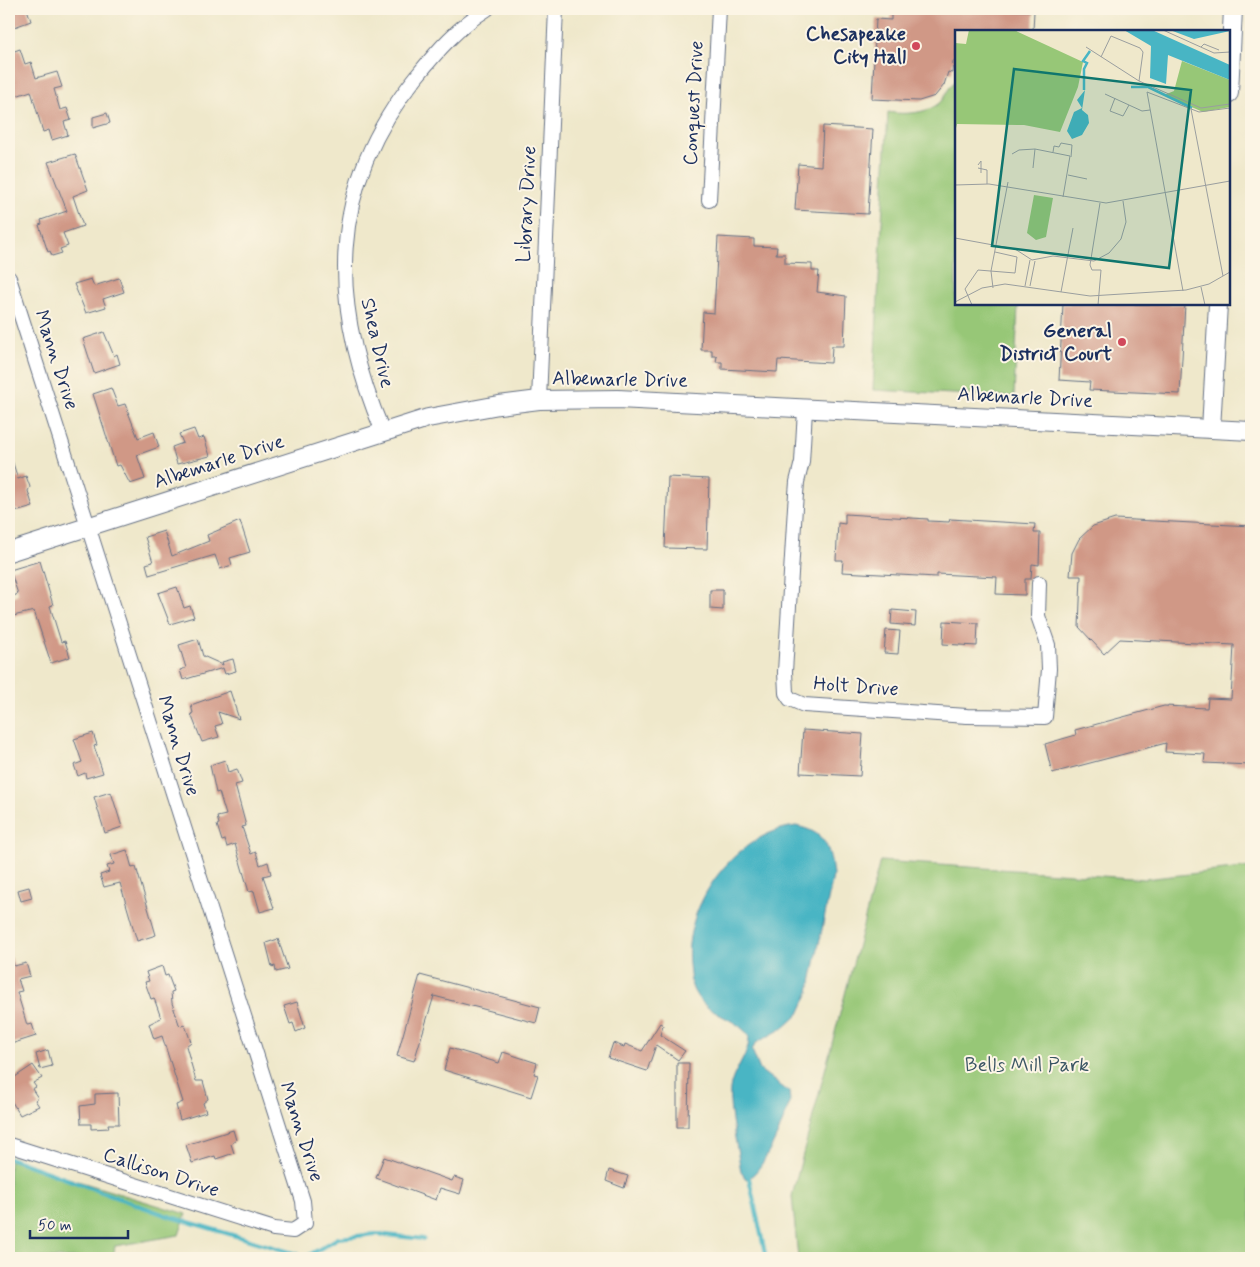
<svg xmlns="http://www.w3.org/2000/svg" width="1260" height="1267" font-family="Mynerve,sans-serif">
<style>
.green{fill:#97c777;stroke:#597b6a}
.water{fill:#48b5c4;stroke:#327291}
.lines{fill:none;stroke-linecap:round;stroke-linejoin:round}
.stream{stroke:#48b5c4;stroke-width:4}
.building{fill:#d09886}
.minor-casing{stroke:#657084;stroke-width:16}
.tertiary-casing{stroke:#657084;stroke-width:20}
.minor{stroke:#fff;stroke-width:14}
.tertiary{stroke:#fff;stroke-width:18}
.poi-dot{fill:#d1495b;stroke:#fcf5e5;stroke-width:2}
.labels{text-anchor:middle;dominant-baseline:central;stroke-width:4;stroke-linejoin:round;paint-order:stroke}
.poi-label{font-size:20px;font-weight:bold;fill:#1b2f5e;stroke:#fcf5e5;text-anchor:end}
.street-label{font-size:20px;fill:#1b2f5e;stroke:#fcf5e5}
.park-label{font-size:20px;fill:#3a5564;stroke:#fcf5e5}
.inset-river{fill:none;stroke:#48b5c4;stroke-width:2.5}
.inset-road{fill:none;stroke:#9a9e9f;stroke-width:1}
.view{fill:#0f766e;fill-opacity:0.15;stroke:#0f766e;stroke-width:2.5}
.inset-edge{fill:none;stroke:#1b2f5e;stroke-width:2.5}
</style>
<rect width="100%" height="100%" fill="#fcf5e5"/>
<filter id="ink" filterUnits="userSpaceOnUse"><feTurbulence type="fractalNoise" baseFrequency=".02" numOctaves="2"/><feDisplacementMap in="SourceGraphic" scale="10" xChannelSelector="R" yChannelSelector="G"/><feConvolveMatrix kernelMatrix="1 2 1 2 8 2 1 2 1" color-interpolation-filters="sRGB"/></filter>
<filter id="wash" filterUnits="userSpaceOnUse"><feTurbulence type="fractalNoise" baseFrequency=".0096" numOctaves="4" result="noise"/><feDisplacementMap in="SourceGraphic" scale="20" xChannelSelector="R" yChannelSelector="G"/><feGaussianBlur stdDeviation="1.12" result="paint"/><feColorMatrix in="noise" values="0 0 0 0 0 0 0 0 0 0 0 0 0 0 0 0 0 1.4 0 .05"/><feComposite in="paint" operator="in"/></filter>
<g filter="url(#wash)">
<rect width="100%" height="100%" fill="#efe8cb"/>
<path class="green" d="M956,81V304H1018L1014,397L873,390L888,112C903,115 931,114 942,100C947,94 949,85 956,81Z
M880,861L1145,879L1251,867V1258H798L792,1196Z
M9,1160L186,1214L179,1235L115,1246L113,1258H9Z"/>
<path class="water" d="M796,826C826,832 830,847 833,876L809,992L799,1014L785,1027L756,1043L752,1050L760,1070L789,1092L790,1101C785,1118 763,1175 746,1179L741,1172C738,1150 728,1110 730,1090C732,1069 750,1057 749,1036C735,1016 706,1016 694,991C690,984 690,972 689,964C683,905 735,833 796,826Z"/>
<g class="lines">
<path class="stream" d="M9,1158L165,1215L310,1258
M749,1178L766,1258
M306,1257L338,1238L376,1234L424,1239"/>
</g>
<g id="blocks">
<path class="building" d="M9,9H27L31,21L9,29Z
M891,9L1034,11L1033,31H956V61H953L952,73L948,72L944,85L935,96L919,101L872,99L876,19L891,20Z
M20,49L25,64L31,62L36,78L57,72L62,87L54,89L60,110L67,108L71,120L64,122L68,135L52,140L49,130L43,132L31,91L16,96L9,74V53Z
M107,113L110,123L93,128V117Z
M823,126L873,129L868,214L795,210L798,164L821,166Z
M75,154L88,190L73,196L83,226L63,233L68,246L60,249L62,253L52,256L50,251L48,252L39,225L42,224L41,220L67,211L48,162Z
M718,237L754,239V246L777,247L776,254H785V263L812,264V271H819L817,292L846,296L844,346H832L831,363L778,360L777,372L722,369V362H716L717,356H712V350H701L703,312L714,313Z
M119,278L124,292L103,299L106,307L86,313L74,284L91,279L94,286Z
M1063,304H1185L1180,394L1089,390L1090,382L1059,380Z
M104,332L114,356L117,354L120,364L94,373L83,339Z
M111,388L118,406L125,404L138,438L154,432L159,447L137,455L145,479L130,484L120,465L116,466L93,394Z
M194,429L198,439L204,437L210,456L177,464L172,447L183,443L179,434Z
M11,457L18,479L26,476L30,487L28,491L33,507L19,511L14,509L11,499H9V458Z
M668,477L709,479L707,549L665,548Z
M845,514L928,519V521L949,522L950,519L1035,524L1034,533H1040L1039,565L1032,564L1031,579H1025V595L996,594L997,577L937,574V577L842,572L843,560H836L838,523L845,524Z
M1115,519L1251,526V765L1204,763L1205,754L1165,752L1166,743L1052,773L1045,744L1076,735L1075,730L1164,706L1207,708L1208,698L1231,699L1234,645L1120,639L1104,654L1079,627L1081,576H1070L1072,553L1079,539L1093,526Z
M240,521L250,552L230,558L232,565L220,569L215,555L149,575L146,564L153,562L145,537L164,531L172,556L209,541L207,535Z
M40,561L53,605L50,606L61,642L65,641L70,657L51,663L34,611L9,617V598L18,594L10,570Z
M177,587L184,608L190,606L194,617L170,624L158,593Z
M710,590H723V610L710,609Z
M892,610L916,612L915,626L891,624Z
M944,621L978,623L977,646L943,644Z
M886,630L900,631L898,654L884,653Z
M198,639L203,656L223,665L222,662L233,659L236,671L225,674L223,668L183,680L180,670L186,668L179,645Z
M230,691L239,719L218,712L222,724L215,726L219,737L202,742L191,714L193,713L191,705Z
M803,730L863,734L860,776L800,773Z
M93,733L97,745L94,746L103,773L86,778L85,773L78,776L74,765L82,762L74,739Z
M225,760L228,772L237,769L242,783L235,785L246,826L242,827L251,854L256,852L260,865L268,862L271,874L263,876L274,908L260,912L254,891L249,892L235,844L227,847L225,840L222,841L217,825L219,824L217,817L226,815L219,792L216,793L210,765Z
M111,792L122,827L105,833L94,797Z
M127,850L132,868L136,867L156,935L137,941L120,883L104,887L100,875L109,872L107,866L114,864L111,855Z
M29,887L32,898L21,901L18,890Z
M278,939L288,969L276,972L275,966L272,967L266,943Z
M9,957H11L14,966L26,963L30,976L18,979L22,991L17,992L27,1025L32,1024L36,1036L11,1044L9,1036Z
M162,966L165,976L168,975L174,991L171,992L172,1003L179,1024L181,1026L185,1025L191,1042L186,1046L196,1081H203L208,1099L203,1103L206,1112L180,1120L176,1105L183,1102L170,1061L162,1036L154,1039L149,1024L161,1018L154,998L151,999L145,982L149,981L146,972Z
M420,975L540,1007L536,1023L434,996L414,1061L397,1056Z
M297,1002L305,1028L296,1032L293,1023L290,1024L284,1006Z
M660,1023L663,1025L660,1035L685,1051L678,1060L656,1045L647,1071L608,1058L613,1043L624,1047L625,1044L642,1051Z
M450,1048L499,1063L503,1052L537,1063L534,1074L538,1075L531,1097L444,1070Z
M48,1050L52,1066L40,1069L36,1054Z
M677,1063H689L688,1127H677Z
M33,1065L42,1078L33,1083L36,1087L32,1089L38,1098L35,1100L39,1106L20,1115L9,1097V1081Z
M118,1093L119,1124H108L109,1128L91,1129V1124H81L80,1106L95,1104V1094Z
M233,1130L236,1140L231,1144L234,1153L216,1159L215,1156L192,1163L186,1145Z
M384,1157L452,1181L454,1177L464,1180L460,1194L440,1188L436,1200L376,1178Z
M609,1170L628,1176L624,1188L606,1181Z"/>
</g>
</g>
<g filter="url(#ink)">
<use href="#blocks" fill-opacity="0" stroke="#657084" stroke-width="1"/>
<g class="lines">
<g class="minor-casing">
<path id="minor" d="M709,200L719,9
M9,278L303,1201L305,1223L293,1231L274,1229L9,1145
M539,400L556,9
M805,410L802,462L797,482L795,507L785,672L786,693L790,699L804,705L967,716L1045,717L1049,669L1048,645L1038,616L1039,583
M383,432C329,305 326,188 417,76C438,50 458,27 487,9"/>
</g>
<g class="tertiary-casing">
<path id="tertiary" d="M1229,93L1233,9
M1211,429L1218,304
M9,552L428,418L499,405L539,400L618,399L1251,431"/>
</g>
<use href="#minor" class="minor"/>
<use href="#tertiary" class="tertiary"/>
</g>
</g>
<g class="poi-dot">
<circle cx="916" cy="46" r="5"/>
<circle cx="1122" cy="342" r="5"/>
</g>
<g class="labels">
<g class="poi-label">
<text x="906" y="34">Chesapeake<tspan x="906" dy="23">City Hall</tspan></text>
<text x="1112" y="331">General<tspan x="1112" dy="23">District Court</tspan></text>
</g>
<g class="street-label">
<text transform="translate(694 103) rotate(-87)">Conquest Drive</text>
<text transform="translate(527 204) rotate(-87)">Library Drive</text>
<text transform="translate(377 343) rotate(77)">Shea Drive</text>
<text transform="translate(56 360) rotate(72)">Mann Drive</text>
<text transform="translate(620 380) rotate(1)">Albemarle Drive</text>
<text transform="translate(1025 398) rotate(3)">Albemarle Drive</text>
<text transform="translate(219 462) rotate(-18)">Albemarle Drive</text>
<text transform="translate(856 687) rotate(4)">Holt Drive</text>
<text transform="translate(178 746) rotate(73)">Mann Drive</text>
<text transform="translate(301 1132) rotate(72)">Mann Drive</text>
<text transform="translate(161 1173) rotate(18)">Callison Drive</text>
</g>
<g class="park-label">
<text x="1027" y="1065">Bells Mill Park</text>
</g>
</g>
<g transform="translate(955 30)">
<rect width="275" height="275" fill="#efe8cb"/>
<path d="M14,0H59L128,32L123,57L105,102L69,95L2,94L0,102V13L11,14ZM227,31L275,50V77L248,82L209,65L219,61ZM79,165L98,168L91,207L81,210L72,203Z" fill="#97c777"/>
<path d="M169,0H197L275,35V50L213,25L211,54L195,48L196,16ZM215,0H275V1L239,9ZM130,60L127,80L133,85L134,93L127,105L117,109L112,101L119,82L127,78L122,70Z" fill="#48b5c4"/>
<path class="inset-river" d="M191,56L237,78M176,57H192M129,60V39L132,33L128,31L135,21"/>
<path class="inset-road" d="M208,0L259,23L275,22M131,17L184,51L246,78L275,74M246,17L249,14L264,20M146,27L156,6L185,18L188,22L184,51M150,64L187,81L195,80M160,68L155,81L168,86L174,75M236,79L268,246M98,122L99,116L104,117L106,113L117,115L116,127M57,124L64,120L80,119M23,135L26,131V143M23,138L32,140V154M78,138L80,119L115,126L108,167M113,145L132,149M0,155L34,154L151,173L275,151M0,208L60,219L77,230L98,226L139,231L154,223L166,209L171,192L168,171M70,256L75,230M75,256L80,231M246,257L250,275M38,258L36,241L53,152M228,261L192,62L244,82L275,78M106,262L118,198M0,272L27,258L50,254L135,266L231,260L254,254L275,242M17,275L10,259L23,240L60,243L62,227L40,222M143,275L146,240H137L135,235L145,173"/>
<path class="view" d="M59,39L236,60L214,238L37,216Z"/>
<rect width="275" height="275" class="inset-edge"/>
</g>
<rect width="1260" height="1267" fill="none" stroke="#fcf5e5" stroke-width="30"/>
<path d="M30 1230v8h98v-8" fill="none" stroke="#1b2f5e" stroke-width="2.5"/>
<text x="38" y="1230" font-size="15" fill="#1b2f5e" stroke="#fcf5e5" stroke-width="4" paint-order="stroke">50 m</text>
</svg>
